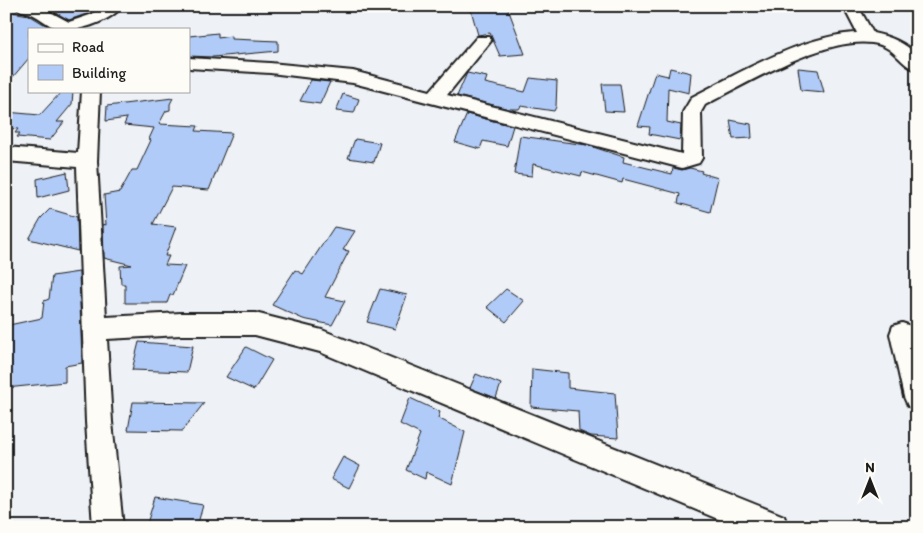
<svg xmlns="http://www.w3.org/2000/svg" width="923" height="533" font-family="Itim,sans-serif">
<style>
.building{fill:#b1cbf8;stroke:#1c1c1c}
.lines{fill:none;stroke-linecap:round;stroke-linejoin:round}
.street-casing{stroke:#1c1c1c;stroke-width:4}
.street{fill:#fdfcf7;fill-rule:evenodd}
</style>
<rect width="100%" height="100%" fill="#eef2f7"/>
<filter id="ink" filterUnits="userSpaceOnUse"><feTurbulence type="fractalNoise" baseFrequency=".02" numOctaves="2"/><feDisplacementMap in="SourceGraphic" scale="10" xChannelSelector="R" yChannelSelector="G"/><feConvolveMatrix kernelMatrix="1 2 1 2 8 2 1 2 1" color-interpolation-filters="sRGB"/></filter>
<g filter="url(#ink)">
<path class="building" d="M57,6H100L89,13L69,20L51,10Z
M507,6L525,54L500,56L490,33L478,35L471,10L479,9L478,7Z
M6,11L29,15L52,29H29V58L6,85Z
M218,33V38L231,36V39L278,41V51L213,57L189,56V36Z
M670,68L691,73L689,93L668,88L667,122L681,125L680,140L649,134L650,127L638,126L655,73L668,76V77Z
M798,68L818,70L824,92L801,90Z
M467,73L487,77L485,83L525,92L530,78L557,81L556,107L554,111L521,106L519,109H509L457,96Z
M311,80L330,82L320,104L300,101Z
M602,84H620L624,112L605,111Z
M62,91H73L72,104L57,122H64L50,140L17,137L20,133H15L18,129L6,128V112L40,115Z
M343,94L359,99L354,113L336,111Z
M173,98L170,104V110L166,111L159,124L198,126L196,131L232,133L209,190L172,187L153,224L176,227L165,256H169L165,265L185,266L173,295H170L167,303H125V284H121L120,266L132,265L104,258L103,224L106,225L104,195L120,192L132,170H137L151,140L149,139L154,128L124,125L127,118L106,121L107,106Z
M467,114L513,126L507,146L483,141L480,149L455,142Z
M730,120L751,124L752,138L733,139Z
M520,136L587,145L624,157L623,162L672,174L673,168L682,170L690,168L702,171L701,173L718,178L710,212L678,203L680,194L623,179L622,183L582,172L581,176L533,164L532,176L514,174Z
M355,139L380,143L374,162L348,158Z
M67,172L69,190L38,198L37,179Z
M50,209L77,217L78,251L29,239L41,218Z
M334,227L355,231L343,250L349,251L325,297L345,301L332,325L303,319L272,305L295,270L303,274Z
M79,272L82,363L65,366V382L6,388V334L9,325L42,318L44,301L49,299L52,276Z
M380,289L407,295L395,329L367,322Z
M506,289L524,301L506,322L487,307Z
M139,342L193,346L187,372L132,370Z
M246,347L272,360L254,390L226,377Z
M532,369L568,373V388L615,393L618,438L591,436L579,431L578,411L531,407Z
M476,374L501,384L496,398L470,388Z
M410,398L440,412L438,418L465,432L452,484L426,472L425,479L406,470L420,434L400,424Z
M133,402L204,403L182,431L128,430Z
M343,457L360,466L349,488L331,479Z
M155,497L203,505L197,527H146Z"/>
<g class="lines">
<g class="street-casing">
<path id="street" d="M15,6H39L69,22L90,15L104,6H122C112,21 73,35 55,28C47,24 40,18 32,14C26,11 19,12 15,6Z
M843,6H858L873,33C891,37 904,42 917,55V70C900,66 896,46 872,43C823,37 748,83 705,105L701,112L702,158L699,163L682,168L353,83L270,73L189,68V58L270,63L353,71L430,91L477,37H489L491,41L447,95L682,154L683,112L692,97C739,73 804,35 857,33Z
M82,91H100L97,161L106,317L181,313H255L322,330L784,516L788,527H737L320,352L255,335H181L107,339L112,422L123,527H93L86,422L77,167L6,161V147L78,153Z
M902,323L911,326L917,344V410L908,406L904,397L890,334L893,326Z"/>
</g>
<use href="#street" class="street"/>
</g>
</g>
<rect width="923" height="533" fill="none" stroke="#fdfcf7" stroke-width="25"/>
<rect x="12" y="12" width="898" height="508" fill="none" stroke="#1c1c1c" stroke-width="2" filter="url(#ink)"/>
<rect x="28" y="28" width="162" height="65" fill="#fdfcf7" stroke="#a3a29f"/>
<rect x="38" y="44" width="25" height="8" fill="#fdfcf7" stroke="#a3a29f"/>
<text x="72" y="52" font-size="15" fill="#1c1c1c">Road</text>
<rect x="38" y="65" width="25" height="15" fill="#b1cbf8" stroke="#a3a29f"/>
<text x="72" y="78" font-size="15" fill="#1c1c1c">Building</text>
<g transform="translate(870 480)" stroke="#fdfcf7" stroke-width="4" paint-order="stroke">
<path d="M0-4L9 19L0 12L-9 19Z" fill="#1c1c1c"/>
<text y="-8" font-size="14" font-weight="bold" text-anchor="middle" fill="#1c1c1c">N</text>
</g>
</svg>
